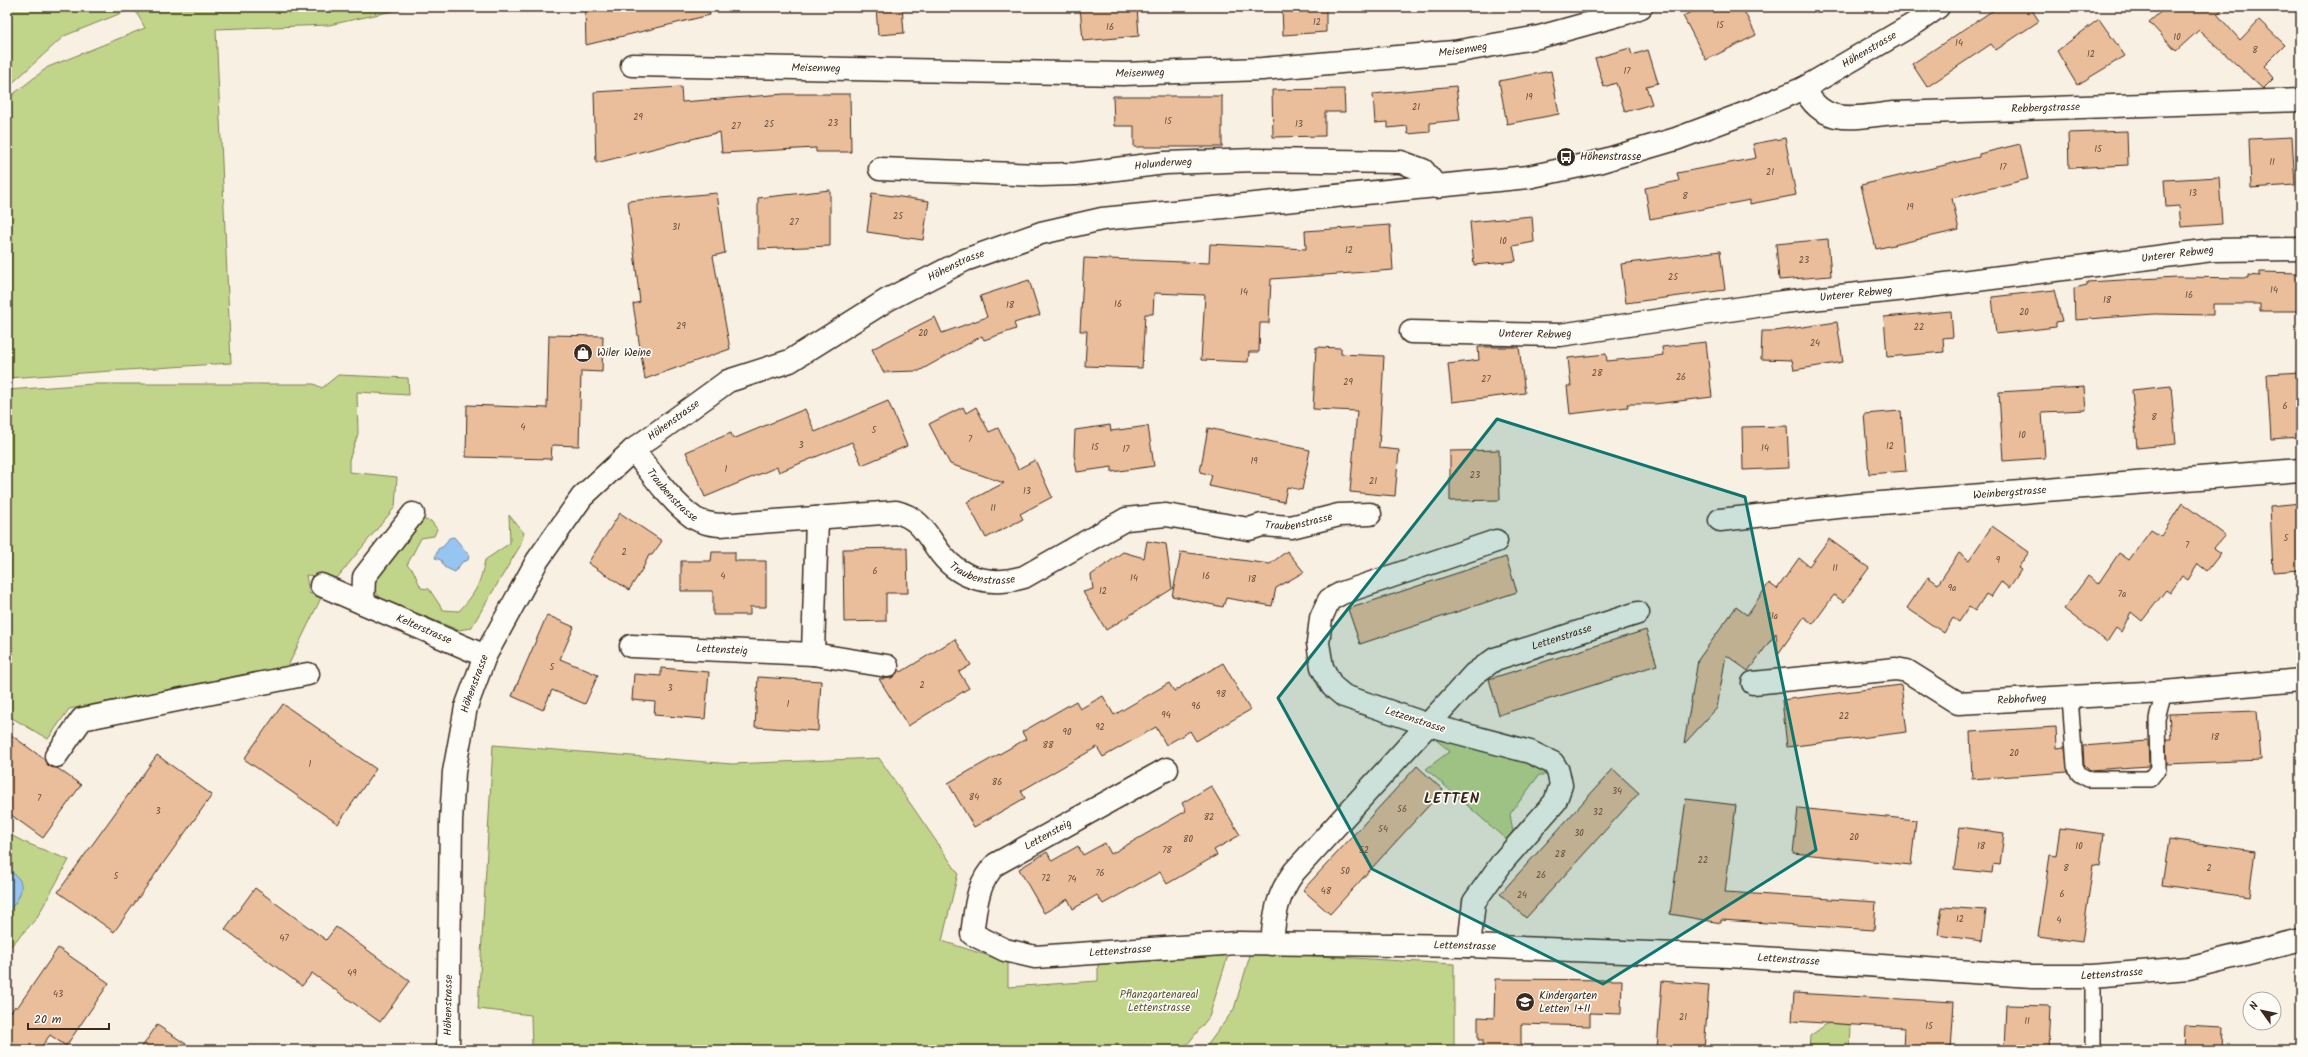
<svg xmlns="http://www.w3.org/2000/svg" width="2308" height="1057" font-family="Kalam,sans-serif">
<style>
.green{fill:#c1d58a;stroke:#7e8054}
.water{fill:#97c5f1;stroke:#72879d}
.building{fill:#eabe9a;stroke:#3b2a1e}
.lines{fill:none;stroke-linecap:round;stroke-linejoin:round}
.service-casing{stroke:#3b2a1e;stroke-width:18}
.pedestrian-casing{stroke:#3b2a1e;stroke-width:25}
.minor-casing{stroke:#3b2a1e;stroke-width:25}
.service{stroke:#fdfcf7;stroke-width:15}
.pedestrian{stroke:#fdfcf7;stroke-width:22}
.minor{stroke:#fdfcf7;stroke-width:22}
.marked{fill:#0f766e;fill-opacity:0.2;stroke:#0f766e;stroke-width:3;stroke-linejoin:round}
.labels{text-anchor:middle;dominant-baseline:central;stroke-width:3.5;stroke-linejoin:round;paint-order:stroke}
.number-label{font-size:9px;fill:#674f3d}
.street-label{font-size:11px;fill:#3b2a1e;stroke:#fdfcf7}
.poi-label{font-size:11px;fill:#3b2a1e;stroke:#fdfcf7;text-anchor:start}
.park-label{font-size:11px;fill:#5c5539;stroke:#fdfcf7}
.district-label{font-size:15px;font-weight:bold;letter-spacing:1px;fill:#3b2a1e;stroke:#fdfcf7}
</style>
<rect width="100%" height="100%" fill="#f9f0e4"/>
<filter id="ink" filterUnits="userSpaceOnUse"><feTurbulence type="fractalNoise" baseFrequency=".025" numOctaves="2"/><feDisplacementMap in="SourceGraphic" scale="8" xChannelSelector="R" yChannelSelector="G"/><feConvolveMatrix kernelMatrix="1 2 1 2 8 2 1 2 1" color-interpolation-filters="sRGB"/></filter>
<g filter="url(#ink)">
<path class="green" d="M7,7H411L329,25L216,29L231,363L7,378V99L48,67L145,28L134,8L64,36L7,88Z
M338,375L408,378L409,395L357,392L358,434L349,460V472L397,477L395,507L337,578L306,575L309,593L321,598L287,668L69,709L48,739L7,715V390L93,384H314L322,388Z
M509,515L524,533L520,546L471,628L458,630L380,598L369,581L419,519L431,521L437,529L434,536L421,538L407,565L413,570L421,588L429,589L443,610L459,611C476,593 480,584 485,560L510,543Z
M1451,738C1473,744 1535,755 1546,775H1539L1510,814L1514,838L1510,843L1426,769L1450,751L1436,740Z
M493,745L732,764L879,758L958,873L942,941L1008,962V987L1098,981V958L1230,949L1209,1017L1183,1050H532L531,1015L478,1009Z
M7,833L24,842L69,860L36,919L7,950Z
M1251,952L1454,964V1050H1204L1234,1009Z
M1828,1023L1851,1025L1850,1050H1809L1810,1036Z"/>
<path class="water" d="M454,537L469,555L468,560L462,562L455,572L444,567L441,560L435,558L438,549L444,546L449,538Z
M7,868C10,871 16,875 19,879C26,890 15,905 7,912Z"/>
<path class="building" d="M585,7H709L710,15L586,45Z
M876,7H902L904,33L878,35Z
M1080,7H1137L1139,36L1083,41Z
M1282,7H1326V32L1283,35Z
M1701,7H1742L1756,35L1706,60L1683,16Z
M1998,7H2030L2039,21L1996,50L1991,44L1927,87L1912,64Z
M2166,7H2225L2217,14L2240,40L2259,20L2285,45L2264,66L2274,78L2263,89L2199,30L2176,51L2149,22Z
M2099,19L2125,56L2077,85L2057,51Z
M1630,48L1632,55L1648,50L1658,83L1646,86L1652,104L1625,112L1616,83L1604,87L1595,58Z
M1551,71L1559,114L1507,124L1499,81Z
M1456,86L1460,120L1430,123V132L1408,134L1407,126L1388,128V122L1375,123L1373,94Z
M681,87L682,102L784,94H850L851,152H816V148L722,153L720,132L596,163L594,92Z
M1344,89L1345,112H1325V136L1273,137L1272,90Z
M1113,96H1222V147H1134V126H1114Z
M2127,131L2128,165L2069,168L2068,133Z
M2292,137L2295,185L2251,188L2249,139Z
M1785,138L1796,195L1750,204V200L1650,219L1645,188L1679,181L1677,173L1756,158L1753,144Z
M2020,144L2028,179L1952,198L1959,230L1876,249L1861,185L1979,157V154Z
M2219,177L2222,224L2181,227L2179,206L2166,207L2164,180Z
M830,190V246L758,249V198Z
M717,193L725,253L713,256L730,349L645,379L633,304L640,302L628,201Z
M872,193L929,201L923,240L867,232Z
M1532,216L1534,242L1513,246L1516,261L1474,265L1470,222Z
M1390,225L1393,270L1271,279L1269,323H1260L1259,352H1249L1248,362L1201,360L1205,295L1154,293L1153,314H1145L1142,368L1085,366L1087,331H1080L1084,258L1209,263L1210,244L1306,249L1305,231Z
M1828,239L1831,276L1779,280L1776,244Z
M1720,251L1725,290L1626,303L1621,264Z
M2260,272L2300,273V311H2260V304H2213V315L2154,314L2075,320L2074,288L2087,285V282L2177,277L2248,278V275L2260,276Z
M1029,280L1040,315L1014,323L1016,329L984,340L982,336L919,371L883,372L872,349L935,317L942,333L987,317L980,296Z
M2054,290L2062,321L2056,322V327L1996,334L1992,297Z
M1951,311L1953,337L1943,338L1944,352L1887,357L1884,317Z
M1837,322L1843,362L1794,370L1792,360L1761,359L1762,331H1775Z
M549,335L603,336L602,372L581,371L579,446L552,445L551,459L466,457L467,405L547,408Z
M1706,342L1712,397L1655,404H1627L1628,407L1570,414L1567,386H1571L1568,358L1606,354L1607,361L1650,357L1663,355L1662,347Z
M1316,347L1341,348V354L1384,356L1379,448L1399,450L1395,496L1350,492L1357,411L1313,409Z
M1478,347H1519L1525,393L1452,402L1448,364L1479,360Z
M2301,372V437L2271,439L2267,374Z
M2171,386L2176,444L2137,448L2132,390Z
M2084,387L2086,410L2042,412L2045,458L2003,461L1999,392Z
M888,401L907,446L862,465L852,442L779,472L777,467L705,497L686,452L731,433L733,439L805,409L815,432Z
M963,407L966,413L976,407L989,432L998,428L1018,469L1035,460L1052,497L1020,514L1023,519L986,538L967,502L1004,483L950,464L929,424Z
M1901,411L1906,471L1869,474L1864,414Z
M1110,425L1111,431L1148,426L1154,466L1112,472V467L1077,472L1074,455L1075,430Z
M1787,426L1789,468L1743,470L1742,427Z
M1208,428L1310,450L1302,490L1287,487L1284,502L1209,486L1212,475L1200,472Z
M1499,450L1500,500L1450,501V451Z
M2182,503L2225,535L2214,548L2221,553L2207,571L2198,564L2188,580L2182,576L2170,593L2166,590L2142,621L2131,612L2121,632L2116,628L2107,642L2064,609L2088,576L2098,584L2119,553L2129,560L2151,530L2161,536Z
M2301,503V570L2273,572L2270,506Z
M620,513L662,541L652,555H649L643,568L629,590L588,563Z
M1992,526L2029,552L2018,568L2021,570L2009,588L2001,582L1991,597L1986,594L1975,611L1969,607L1959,622L1953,618L1944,633L1907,608L1928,577L1938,584L1959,553L1969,560Z
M1829,539L1869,568L1844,602L1834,595L1813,624L1804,617L1778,654L1776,633L1748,671L1726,655L1717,708L1684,744L1698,660L1736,607L1747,615L1769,583L1777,589L1799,558L1809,566Z
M1147,541L1166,544L1172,589L1106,630L1083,592L1093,589L1091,575L1123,552L1144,558Z
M907,548L908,593H886V621L844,622L843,549Z
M1287,551L1304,572L1276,588L1272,606L1226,598L1223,607L1172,596L1181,552L1270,564Z
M712,552H735V561H766V607H750V615H713V591H681V561H711Z
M1506,557L1517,592L1360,644L1348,609Z
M547,615L574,627L560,659L598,675L585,704L552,690L543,710L512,696Z
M1646,630L1657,665L1499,715L1489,679Z
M955,639L971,665L959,672L969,688L908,726L879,679L892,678L899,669L901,672Z
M1223,663L1250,710L1196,741L1190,731L1166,745L1156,727L1103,757L1097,747L1021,791L1025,798L974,827L948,783L1026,739L1022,732L1076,701L1080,709L1103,696L1114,715L1169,683L1174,691Z
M661,668L709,672L705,719L654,715L655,702L632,700L634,674L661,676Z
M758,677L821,681L818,731L755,727Z
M1901,685L1907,732L1787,747L1782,700Z
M283,704L376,769L338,824L244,759Z
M2257,711L2261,760L2167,764L2166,739H2171L2169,714Z
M2056,727L2057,748L2065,747L2068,772L1972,779L1970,732Z
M7,732L44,759L49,766L57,768L81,785L43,838L7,812Z
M2148,741L2149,766L2090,770L2084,764L2083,746Z
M157,755L212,795L114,932L58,892Z
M1417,766L1443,790L1330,914L1303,890Z
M1613,769L1639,793L1526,918L1500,894Z
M1211,786L1240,835L1214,850L1217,855L1167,884L1160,872L1103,904L1097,895L1073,909L1068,899L1044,913L1019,869L1047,852L1052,861L1078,846L1083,855L1105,843L1111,854L1186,811L1182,803Z
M1686,799L1736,805L1725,892L1876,902L1874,930L1721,920V923L1670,914Z
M1798,808L1916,820L1911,865L1793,853Z
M1960,827L2004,833L2000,865L1993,864L1992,873L1954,869Z
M2060,828L2104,834L2100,866L2093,865L2082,942L2038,936L2050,855L2056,856Z
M2169,839L2255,851L2249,897L2162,885Z
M255,888L326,940L336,927L410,981L380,1022L312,973L302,986L225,929Z
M1942,907L1986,910L1982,941L1938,935Z
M58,948L109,983L66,1046L50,1035L39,1050H7V1018L15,1006L17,1008Z
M1495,979L1622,980L1621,1014L1590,1013V1026L1521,1024V1050H1483V1040H1478V1017L1494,1018Z
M1662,981L1709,985L1704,1050H1657Z
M1794,993L1954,1002L1951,1050H1903L1904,1028L1792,1021Z
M2006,1005L2050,1006L2048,1050H2004Z
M157,1025L195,1050H140Z
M2185,1025L2223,1027L2222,1050H2184Z"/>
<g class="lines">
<g class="service-casing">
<path id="service" d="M2070,697L2075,766L2079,774L2088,779H2150L2158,769L2157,719L2164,692
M2093,976V1050"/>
</g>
<g class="pedestrian-casing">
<path id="pedestrian" d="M56,756L82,719L308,674"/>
</g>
<g class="minor-casing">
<g id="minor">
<path id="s1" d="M632,65L1123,74L1262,69L1454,52L1539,37L1626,13L1641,7"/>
<path id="s2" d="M1804,88C1824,129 1857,116 1895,113L2301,100"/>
<path id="s3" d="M880,169L1040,175L1076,174L1165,163L1256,160L1401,162L1423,170L1437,187"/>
<path id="s4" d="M1411,332L1560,335L1783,302L1906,289L2212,250L2301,249"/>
<path id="s5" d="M633,450C651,472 670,501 694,518C702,523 711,524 720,525L896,512C921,518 927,536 941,554C962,581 993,586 1024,577L1126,519L1166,515L1249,529L1262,525L1291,527L1339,515L1370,514"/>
<path id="s6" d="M1720,520L1856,505L2301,470"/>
<path id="s7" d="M321,585L485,656"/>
<path d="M363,603L364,577L413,514"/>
<path id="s8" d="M631,646L813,654L887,666"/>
<path d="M813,654L817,518"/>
<path id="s9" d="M1753,683L1896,669L1907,671L1958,703L2164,692L2301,680"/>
<path id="s10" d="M1167,769L996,864C976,884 976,907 972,934L1005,950L1035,957L1237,943L1469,946L1730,956L2032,976H2093L2188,968L2301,940"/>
<path id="s11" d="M1272,944C1274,916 1277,895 1294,872L1474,674L1495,659L1638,613"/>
<path d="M1469,946L1474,902L1504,860L1555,802L1561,785L1558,771L1553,763L1530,752L1429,725L1344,696L1332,686L1322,667L1318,643L1321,618L1329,600L1342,593L1496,541"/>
<path id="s12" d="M448,1050L451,821L454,772L466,707L485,656L537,561L582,497L633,450L728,381L790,361L887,300L965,260L1041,233L1102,219L1528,177L1598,162L1676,139L1743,114L1804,88L1917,22L1938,7"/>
</g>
</g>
<use href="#service" class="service"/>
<use href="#pedestrian" class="pedestrian"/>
<use href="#minor" class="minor"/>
</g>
</g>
<path class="marked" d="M1497,419L1745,497L1816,850L1603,984L1372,869L1278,698Z"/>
<defs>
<g id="bus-disc" transform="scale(1)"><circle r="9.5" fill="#3b2a1e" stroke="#fdfcf7"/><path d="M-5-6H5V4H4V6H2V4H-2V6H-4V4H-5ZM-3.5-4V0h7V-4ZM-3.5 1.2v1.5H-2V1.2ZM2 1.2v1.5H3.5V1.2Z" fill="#fff"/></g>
<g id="shop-disc" transform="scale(1)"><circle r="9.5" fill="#3b2a1e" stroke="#fdfcf7"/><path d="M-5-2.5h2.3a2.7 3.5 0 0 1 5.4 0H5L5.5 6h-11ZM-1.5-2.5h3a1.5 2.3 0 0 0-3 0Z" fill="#fff"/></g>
<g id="school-disc" transform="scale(1)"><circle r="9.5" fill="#3b2a1e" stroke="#fdfcf7"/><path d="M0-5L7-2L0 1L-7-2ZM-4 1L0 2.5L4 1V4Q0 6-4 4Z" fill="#fff"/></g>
</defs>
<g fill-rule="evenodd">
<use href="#bus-disc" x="1566" y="157"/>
<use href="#shop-disc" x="583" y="353"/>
<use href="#school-disc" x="1525" y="1002"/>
</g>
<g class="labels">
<g class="number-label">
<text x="1317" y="22">12</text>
<text x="1720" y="25">15</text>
<text x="1110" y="27">16</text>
<text x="2177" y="37">10</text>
<text x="1959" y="43">14</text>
<text x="2255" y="50">8</text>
<text x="2091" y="54">12</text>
<text x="1627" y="71">17</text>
<text x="1529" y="97">19</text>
<text x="1416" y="107">21</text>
<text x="638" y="117">29</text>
<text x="1168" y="121">15</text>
<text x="833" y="123">23</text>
<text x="769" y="124">25</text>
<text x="1299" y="124">13</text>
<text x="736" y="126">27</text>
<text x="2098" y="149">15</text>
<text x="2272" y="162">11</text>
<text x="2003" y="167">17</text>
<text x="1770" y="172">21</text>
<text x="2193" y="193">13</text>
<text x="1685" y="196">8</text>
<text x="1910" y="207">19</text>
<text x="898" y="216">25</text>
<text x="794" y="222">27</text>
<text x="676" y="227">31</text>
<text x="1503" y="241">10</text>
<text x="1349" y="250">12</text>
<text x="1804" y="260">23</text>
<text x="1673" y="277">25</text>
<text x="2274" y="290">14</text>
<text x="1244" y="292">14</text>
<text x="2189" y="295">16</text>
<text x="2107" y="300">18</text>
<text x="1118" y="304">16</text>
<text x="1010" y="305">18</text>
<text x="2024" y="312">20</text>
<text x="681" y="326">29</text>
<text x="1919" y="327">22</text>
<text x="923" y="333">20</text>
<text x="1815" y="343">24</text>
<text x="1597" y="373">28</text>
<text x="1681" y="377">26</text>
<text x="1486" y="379">27</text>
<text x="1348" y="382">29</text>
<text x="2285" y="406">6</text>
<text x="2154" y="417">8</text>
<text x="523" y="427">4</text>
<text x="874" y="430">5</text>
<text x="2022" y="435">10</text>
<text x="970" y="439">7</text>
<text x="801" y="445">3</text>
<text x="1890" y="446">12</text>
<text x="1095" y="447">15</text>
<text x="1765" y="448">14</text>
<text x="1126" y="449">17</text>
<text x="1254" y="461">19</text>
<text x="726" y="469">1</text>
<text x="1475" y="475">23</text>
<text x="1373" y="481">21</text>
<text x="1027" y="491">13</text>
<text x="993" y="508">11</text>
<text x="2286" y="538">5</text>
<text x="2187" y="545">7</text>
<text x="624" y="552">2</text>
<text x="1998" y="560">9</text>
<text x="1835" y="568">11</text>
<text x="875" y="571">6</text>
<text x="723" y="576">4</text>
<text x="1206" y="576">16</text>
<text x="1134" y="578">14</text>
<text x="1252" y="579">18</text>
<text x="1952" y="588">9a</text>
<text x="1103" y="591">12</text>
<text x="2122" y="594">7a</text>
<text x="1773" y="616">11a</text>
<text x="552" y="667">5</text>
<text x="922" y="685">2</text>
<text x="670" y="688">3</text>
<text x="1221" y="694">98</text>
<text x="788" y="704">1</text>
<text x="1196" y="706">96</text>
<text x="1166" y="715">94</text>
<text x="1844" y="716">22</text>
<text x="1100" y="727">92</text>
<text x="1067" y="732">90</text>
<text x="2215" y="737">18</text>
<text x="1048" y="745">88</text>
<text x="2014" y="753">20</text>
<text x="310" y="764">1</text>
<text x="997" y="782">86</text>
<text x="1617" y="791">34</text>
<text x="974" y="797">84</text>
<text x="39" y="798">7</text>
<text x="1402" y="809">56</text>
<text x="158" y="811">3</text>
<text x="1598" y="812">32</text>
<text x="1209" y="817">82</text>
<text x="1383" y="829">54</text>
<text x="1579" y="833">30</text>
<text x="1854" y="837">20</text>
<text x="1188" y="839">80</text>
<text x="1981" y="846">18</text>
<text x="2079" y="846">10</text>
<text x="1167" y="850">78</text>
<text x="1364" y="850">52</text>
<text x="1560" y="854">28</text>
<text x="1703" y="860">22</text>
<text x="2066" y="868">8</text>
<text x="2209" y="868">2</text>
<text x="1345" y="871">50</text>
<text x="1100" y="873">76</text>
<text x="1541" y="875">26</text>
<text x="116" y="876">5</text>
<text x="1046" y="878">72</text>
<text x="1072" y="879">74</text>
<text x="1326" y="891">48</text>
<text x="2062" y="894">6</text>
<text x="1522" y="895">24</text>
<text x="1960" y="919">12</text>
<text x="2059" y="920">4</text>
<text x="284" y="938">47</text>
<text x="352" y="973">49</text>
<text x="58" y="994">43</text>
<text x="1683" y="1017">21</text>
<text x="2027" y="1021">11</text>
<text x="1929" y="1026">15</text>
</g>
<g class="street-label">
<text stroke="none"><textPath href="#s1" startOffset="832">Meisenweg</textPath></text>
<text stroke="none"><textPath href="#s12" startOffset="1977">Höhenstrasse</textPath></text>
<text stroke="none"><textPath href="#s1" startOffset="184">Meisenweg</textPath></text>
<text stroke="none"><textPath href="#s1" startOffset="508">Meisenweg</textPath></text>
<text stroke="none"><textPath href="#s2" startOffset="254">Rebbergstrasse</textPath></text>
<text stroke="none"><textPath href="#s3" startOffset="284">Holunderweg</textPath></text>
<text stroke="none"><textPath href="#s4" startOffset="772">Unterer Rebweg</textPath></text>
<text stroke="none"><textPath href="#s12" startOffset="1029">Höhenstrasse</textPath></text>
<text stroke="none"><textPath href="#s4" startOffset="448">Unterer Rebweg</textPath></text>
<text stroke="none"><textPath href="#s4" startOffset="124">Unterer Rebweg</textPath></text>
<text stroke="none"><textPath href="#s12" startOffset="705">Höhenstrasse</textPath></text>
<text stroke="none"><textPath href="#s6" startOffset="291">Weinbergstrasse</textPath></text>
<text stroke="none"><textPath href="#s5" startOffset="60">Traubenstrasse</textPath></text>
<text stroke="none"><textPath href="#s5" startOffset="743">Traubenstrasse</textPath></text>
<text stroke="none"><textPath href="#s5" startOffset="407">Traubenstrasse</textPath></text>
<text stroke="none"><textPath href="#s7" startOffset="112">Kelterstrasse</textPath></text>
<text stroke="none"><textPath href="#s11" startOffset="440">Lettenstrasse</textPath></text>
<text stroke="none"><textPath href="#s8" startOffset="91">Lettensteig</textPath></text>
<text stroke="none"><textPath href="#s12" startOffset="369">Höhenstrasse</textPath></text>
<text stroke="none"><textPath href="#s9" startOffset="279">Rebhofweg</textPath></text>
<text transform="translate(1415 720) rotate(18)">Letzenstrasse</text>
<text transform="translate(1048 835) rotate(-29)">Lettensteig</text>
<text stroke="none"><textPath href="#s10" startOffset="769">Lettenstrasse</textPath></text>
<text stroke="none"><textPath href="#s10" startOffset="424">Lettenstrasse</textPath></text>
<text stroke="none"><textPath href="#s10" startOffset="1093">Lettenstrasse</textPath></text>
<text stroke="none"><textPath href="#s10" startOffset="1417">Lettenstrasse</textPath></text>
<text stroke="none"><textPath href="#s12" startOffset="45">Höhenstrasse</textPath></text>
</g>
<g class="poi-label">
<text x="1580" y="157">Höhenstrasse</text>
<text x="597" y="353">Wiler Weine</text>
<text x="1539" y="996">Kindergarten<tspan x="1539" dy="13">Letten I+II</tspan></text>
</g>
<g class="park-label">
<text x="1159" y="995">Pflanzgartenareal<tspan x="1159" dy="13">Lettenstrasse</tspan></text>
</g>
<g class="district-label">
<text x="1452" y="799">LETTEN</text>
</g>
</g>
<rect width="2308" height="1057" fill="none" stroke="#fdfcf7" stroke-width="24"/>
<rect x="12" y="12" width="2284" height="1033" fill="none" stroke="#3b2a1e" stroke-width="1.5" filter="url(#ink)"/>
<g transform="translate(2262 1011) rotate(303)"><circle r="19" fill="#fdfcf7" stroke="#afa8a0"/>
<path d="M0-3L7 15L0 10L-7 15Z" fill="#3b2a1e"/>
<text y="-6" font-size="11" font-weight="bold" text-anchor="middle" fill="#3b2a1e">N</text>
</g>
<path d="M28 1023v6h81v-6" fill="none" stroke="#3b2a1e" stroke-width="2"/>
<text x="34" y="1023" font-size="12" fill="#3b2a1e" stroke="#fdfcf7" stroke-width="3" paint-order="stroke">20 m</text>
</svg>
